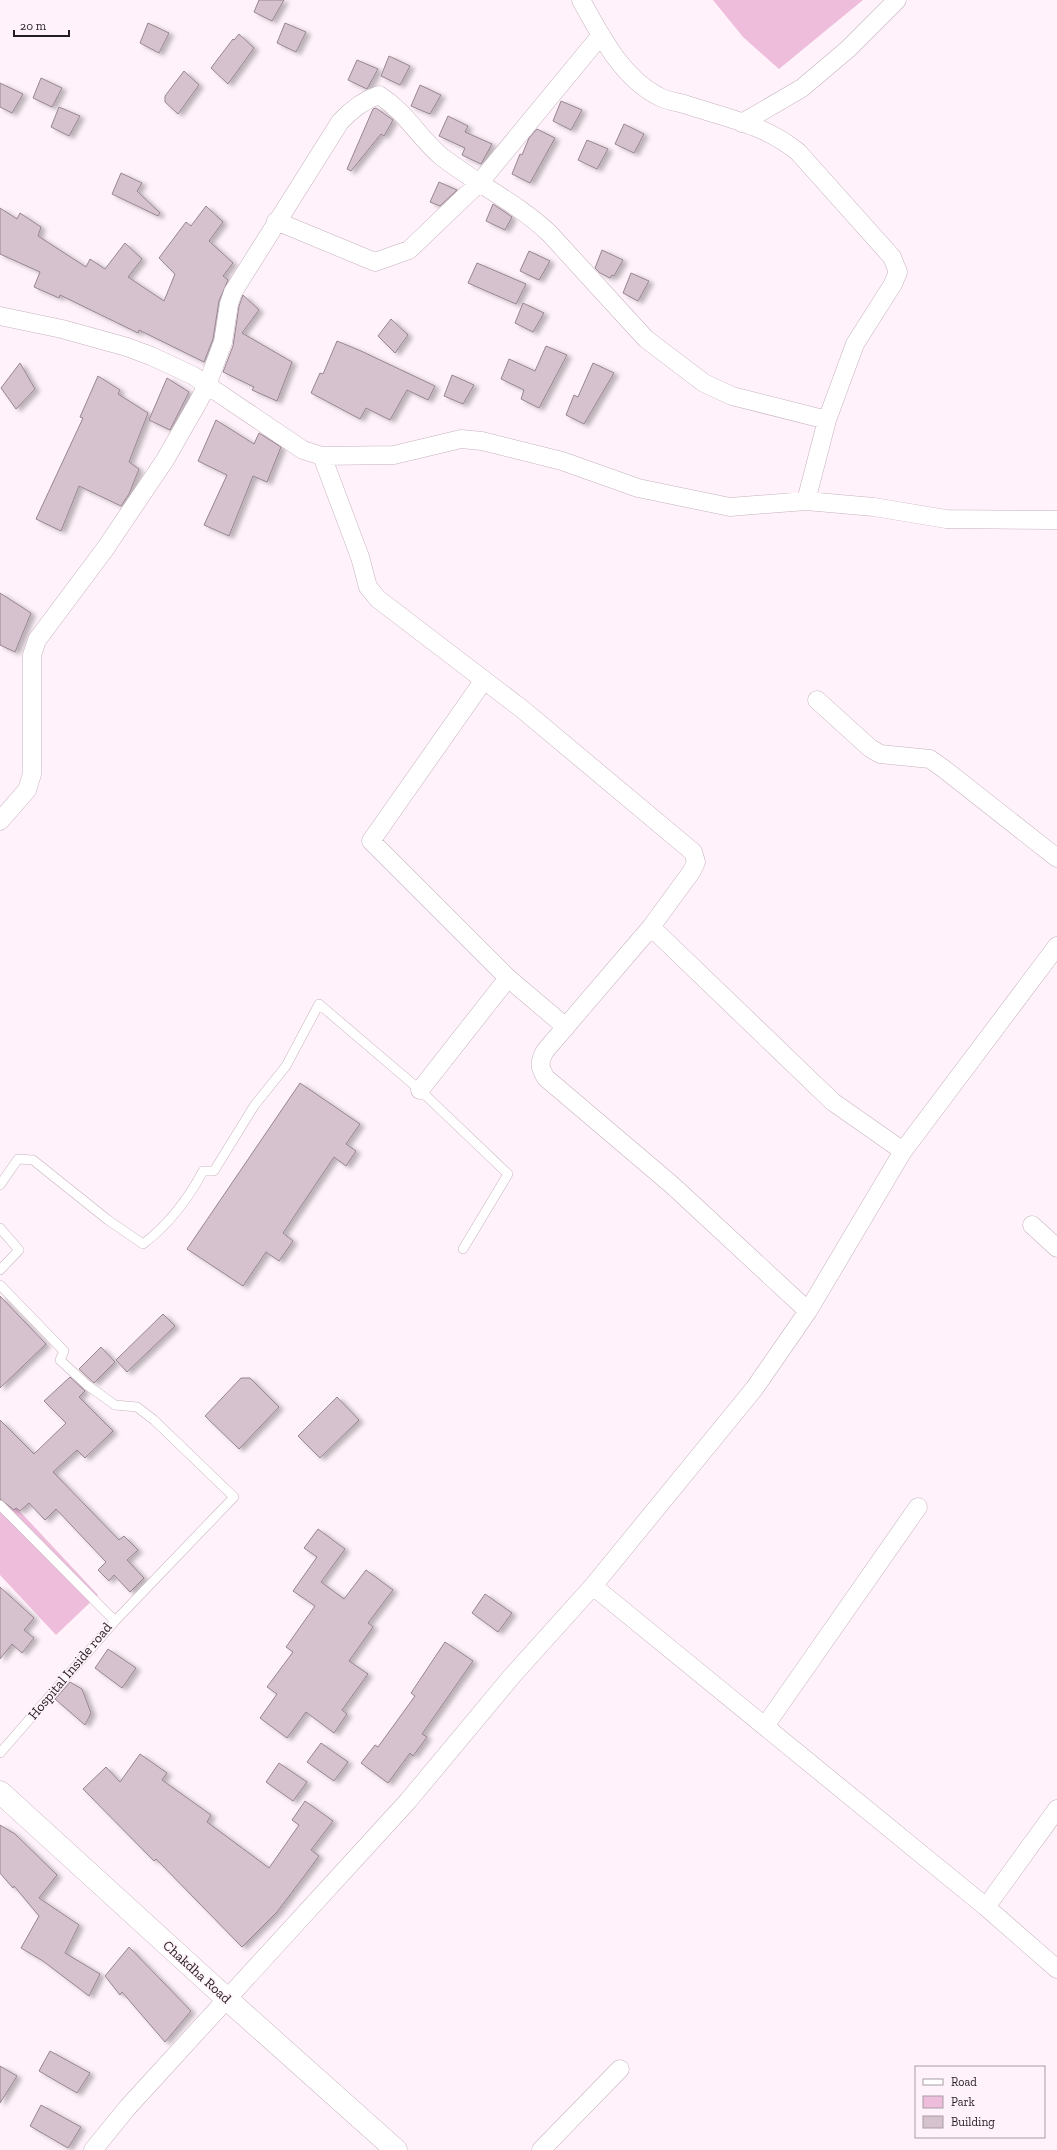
<svg xmlns="http://www.w3.org/2000/svg" width="1057" height="2150" font-family="'Zilla Slab',serif">
<style>
.green{fill:#eebddc}
.building{fill:#d6c2ce;stroke:#978590;filter:url(#shadow)}
.lines{fill:none;stroke-linecap:round;stroke-linejoin:round}
.service-casing{stroke:#c6b2be;stroke-width:10}
.minor-casing{stroke:#c6b2be;stroke-width:19}
.primary-casing{stroke:#c6b2be;stroke-width:23}
.service{stroke:#fff;stroke-width:9}
.minor{stroke:#fff;stroke-width:18}
.primary{stroke:#fff;stroke-width:22}
.labels{text-anchor:middle;dominant-baseline:central;stroke-width:3;stroke-linejoin:round;paint-order:stroke}
.street-label{font-size:14px;fill:#241d21;stroke:#fff2fa}
</style>
<defs>
<filter id="shadow"><feDropShadow dx="4.5" dy="2.5" stdDeviation="2" flood-color="#0004"/></filter>
</defs>
<rect width="100%" height="100%" fill="#fff2fa"/>
<path class="green" d="M713,0H863L779,69L743,37Z
M0,1490L98,1595L56,1635L0,1575Z"/>
<path class="building" d="M259,0H284L272,21L254,12Z
M148,23L169,33L159,53L140,43Z
M285,23L306,32L296,52L277,43Z
M239,34L254,48L228,84L211,68L233,39L234,40Z
M389,56L410,66L400,85L381,76Z
M357,60L378,69L367,89L348,80Z
M184,71L199,85L178,114L165,102V96Z
M41,78L62,88L52,107L33,98Z
M0,83L23,94L12,113L0,107Z
M420,85L441,95L430,114L411,106Z
M561,101L582,110L571,130L553,121Z
M59,107L80,116L69,136L51,127Z
M376,108L393,120L384,136L381,134L351,171L347,169L373,109Z
M448,116L468,126L465,132L492,144L481,164L462,155L465,148L439,136Z
M624,124L644,134L634,153L615,144Z
M537,129L555,138L530,183L512,174L520,154L522,155L529,138Z
M587,140L608,149L597,169L578,160Z
M121,173L142,183L137,191L160,213L158,216L112,194Z
M439,182L457,190L440,206L430,202Z
M493,204L512,217L505,230L486,221Z
M206,206L223,222L209,241L233,263L223,276L228,280L219,301L213,339L204,362L139,330L138,333L60,295L59,298L34,287L40,272L0,254V208L17,219L20,213L41,227L38,236L86,267L90,259L105,269L125,243L142,259L128,277L164,301L175,274L159,258L186,222L191,226Z
M602,250L623,260L614,276L612,275L610,278L600,273L595,268Z
M529,251L550,261L539,280L520,271Z
M477,263L526,284L516,304L468,283Z
M631,273L649,281L638,301L623,293Z
M243,295L259,310L242,333L292,362L277,401L252,390L254,387L223,372L233,346L239,306Z
M523,303L544,313L533,332L515,323Z
M391,319L408,335L395,353L378,336Z
M337,341L361,351L435,386L428,400L407,390L390,420L366,408L360,419L311,393L320,373L323,374Z
M546,346L567,355L539,408L521,399L524,390L501,379L509,359L535,371Z
M20,363L35,389L16,409L1,388Z
M593,363L614,373L584,424L566,415L574,395L578,397Z
M452,375L474,385L463,404L444,396Z
M98,376L120,390L118,394L148,413L129,462L139,469L129,494L121,506L79,486L61,531L36,519L83,418L80,417Z
M167,378L189,392L170,430L149,420Z
M216,420L254,444L259,433L281,447L267,482L253,476L229,536L204,525L227,475L198,461Z
M0,593L31,613L15,652L0,645Z
M300,1083L360,1124L346,1144L356,1151L346,1166L334,1157L283,1233L293,1241L279,1261L266,1252L243,1286L187,1249Z
M0,1296L46,1344L0,1388Z
M163,1314L175,1326L127,1372L116,1360Z
M101,1347L115,1362L94,1383L79,1369Z
M70,1377L85,1391L79,1397L113,1431L85,1458L77,1450L53,1472L119,1540L124,1536L138,1550L127,1560L144,1578L130,1592L114,1575L109,1581L98,1570L106,1562L56,1509L45,1520L29,1503L20,1511L16,1508L14,1510L0,1499V1420L34,1454L66,1423L44,1401Z
M241,1378H250L279,1407L239,1449L205,1416Z
M337,1397L359,1420L320,1458L298,1436Z
M318,1529L345,1549L321,1582L344,1599L366,1570L393,1590L368,1623L373,1627L349,1661L368,1674L342,1710L347,1714L334,1733L306,1712L287,1738L260,1718L277,1694L267,1687L293,1652L286,1647L315,1606L293,1591L317,1557L304,1548Z
M0,1587L34,1618L24,1630L34,1638L22,1653L12,1644L0,1659Z
M485,1594L512,1613L498,1632L472,1613Z
M445,1642L473,1661L422,1734L427,1737L413,1756L410,1753L388,1783L361,1763L375,1745L378,1747L415,1696L411,1693Z
M108,1649L136,1668L122,1688L95,1668Z
M70,1682L82,1689L91,1713L85,1725L55,1699Z
M321,1743L348,1762L334,1781L307,1762Z
M140,1754L167,1773L162,1780L211,1815L207,1822L269,1868L299,1825L292,1820L305,1801L333,1821L311,1850L319,1856L305,1875L277,1912L242,1947L156,1859L154,1861L83,1789L106,1767L120,1782Z
M279,1763L307,1782L293,1801L266,1782Z
M0,1825L15,1834L57,1875L39,1898L79,1925L65,1953L100,1974L89,1996L43,1961L21,1948L39,1916L14,1886L13,1888L0,1873Z
M129,1947L191,2011L165,2042L122,1992L120,1995L105,1976Z
M50,2051L90,2073L77,2093L39,2071Z
M0,2066L17,2076L0,2103Z
M41,2105L81,2127L68,2148L30,2126Z"/>
<g class="lines">
<g class="service-casing">
<path id="service" d="M0,1185L18,1159L33,1160L108,1220L143,1244C168,1225 188,1199 203,1171H214L254,1106L286,1066L319,1004L420,1090L508,1174L463,1249
M0,1228L19,1250L0,1270
M0,1285L64,1351L60,1360L87,1385L115,1405L137,1407L154,1420L234,1497L115,1621
M0,1505L115,1621L0,1753"/>
</g>
<g class="minor-casing">
<path id="minor" d="M581,0C600,34 621,77 658,96C666,101 678,102 687,105C724,117 768,126 798,152L892,257L898,272L893,284L855,344L827,420L806,501
M742,123L802,88L848,49L897,0
M276,221L375,262L409,250L480,182L601,35
M0,316L62,329L127,347L151,356L192,375L303,450L322,456L394,455L461,439L482,441L562,461L638,488L730,507L806,501L874,507L946,519L1057,520
M322,456L360,557L368,587L378,599L522,709L693,852L696,862L692,871L651,927L833,1102L903,1151
M484,680L371,841L508,978
M817,700L870,748L880,754L930,759L944,769L1057,858
M0,821L27,790L32,774V655L37,640L105,549L165,460L197,404L207,385L223,342L229,304L233,292L340,122C351,110 364,100 379,95C407,113 418,137 442,157C477,184 517,203 549,233L646,339L704,383L732,396L827,420
M651,927L545,1051C539,1062 539,1067 546,1078L672,1185L808,1311
M420,1090L508,978L566,1027
M1032,1225L1057,1248
M593,1586L986,1907L1057,1969
M765,1726L918,1507
M986,1907L1057,1809
M93,2150L128,2107L408,1801L512,1676L593,1586L754,1389L808,1311L903,1151L1057,946
M541,2150L620,2069"/>
</g>
<g class="primary-casing">
<path id="primary" d="M0,1792L227,1999L396,2150"/>
</g>
<use href="#service" class="service"/>
<use href="#minor" class="minor"/>
<use href="#primary" class="primary"/>
</g>
<g class="labels">
<g class="street-label">
<text transform="translate(70 1671) rotate(-50)">Hospital Inside road</text>
<text transform="translate(197 1972) rotate(42)">Chakdha Road</text>
</g>
</g>
<rect x="915" y="2066" width="130" height="72" fill="#fff2fa" stroke="#a79da3"/>
<rect x="923" y="2079" width="20" height="6" fill="#ffffff" stroke="#a79da3"/>
<text x="951" y="2086" font-size="12" fill="#241d21">Road</text>
<rect x="923" y="2096" width="20" height="12" fill="#eebddc" stroke="#a79da3"/>
<text x="951" y="2106" font-size="12" fill="#241d21">Park</text>
<rect x="923" y="2116" width="20" height="12" fill="#d6c2ce" stroke="#a79da3"/>
<text x="951" y="2126" font-size="12" fill="#241d21">Building</text>
<path d="M14 30v6h55v-6" fill="none" stroke="#241d21" stroke-width="2"/>
<text x="20" y="30" font-size="12" fill="#241d21" stroke="#fff2fa" stroke-width="3" paint-order="stroke">20 m</text>
</svg>
